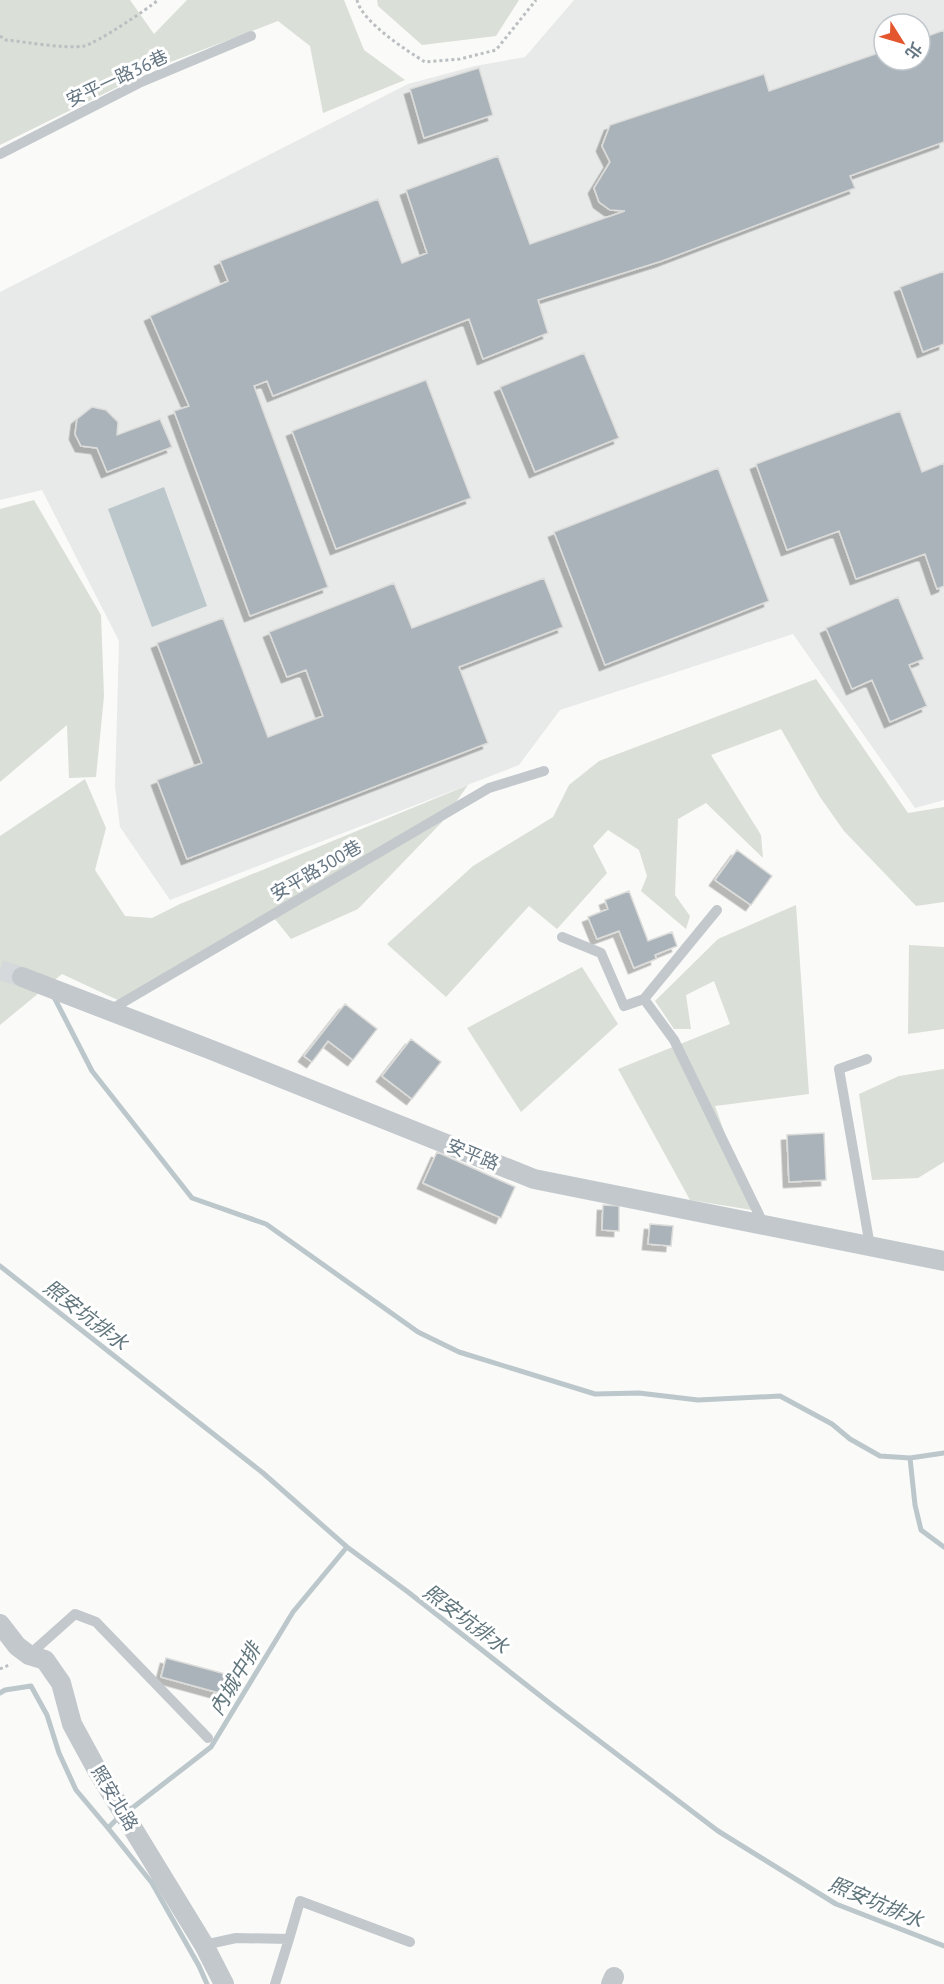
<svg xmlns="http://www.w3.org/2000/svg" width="944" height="1984" font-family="'PT Sans','Noto Sans TC',sans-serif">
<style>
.built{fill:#e8e9e9;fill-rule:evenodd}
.green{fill:#dadfd7}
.water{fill:#bbc7cb}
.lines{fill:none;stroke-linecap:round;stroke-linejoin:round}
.stream{stroke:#bbc7cb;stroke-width:5}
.building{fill:#aab3b9;stroke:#dcdcda;stroke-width:1.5;filter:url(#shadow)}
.street-tunnel{stroke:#d5d9db;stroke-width:20;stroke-dasharray:20 10;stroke-linecap:butt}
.path{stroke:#bbbfc2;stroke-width:3;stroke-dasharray:3 3;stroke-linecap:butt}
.lane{stroke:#c3c8cc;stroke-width:10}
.street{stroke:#c3c8cc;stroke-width:20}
.labels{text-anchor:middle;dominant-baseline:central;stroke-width:6;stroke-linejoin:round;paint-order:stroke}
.street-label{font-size:18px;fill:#657683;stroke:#fff}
.water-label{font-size:20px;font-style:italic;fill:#60757c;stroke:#fff}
</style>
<defs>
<filter id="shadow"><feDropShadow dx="-5.5" dy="5.5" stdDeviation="0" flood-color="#0004"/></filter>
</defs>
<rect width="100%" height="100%" fill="#fafaf8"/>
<path class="built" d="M574,0H944V800L915,808L793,634L560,710L519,765L170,900L120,827L115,786L119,641L42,490L0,500V292L408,84L475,66L525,57ZM884,24H920V60H884Z"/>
<path class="green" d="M0,0H130L154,34L187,0H344L364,50L405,80L323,113L310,46L278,21L160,66L0,145Z
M377,0H519L496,36L422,45L378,6Z
M34,500L101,615L104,696L96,777L69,778L67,725L0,782V509Z
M816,679L908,813L944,807V902L916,906L844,831L820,797L781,729L711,755L761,835L763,858L706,803L678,819L675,895L690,916L686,929L641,891L647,876L639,850L608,830L593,846L607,873L557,929L529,906L446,997L387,944L473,866L553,817L569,785L599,761Z
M85,779L106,828L95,870L125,916L152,918L180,904L468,785L442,822L358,909L291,939L274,918L122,1002L62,974L0,1025V836Z
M796,905L809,1094L715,1106L752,1210L690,1200L618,1069L730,1024L714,981L686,995L691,1029H674L655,1001L718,939Z
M909,945L944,947V1029L908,1034Z
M582,967L618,1024L521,1112L467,1028Z
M944,1069V1162L918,1178L872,1180L859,1094L899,1076Z"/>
<path class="water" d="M164,487L207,606L152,627L108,509Z"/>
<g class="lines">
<path class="stream" d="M54,997L92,1071L192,1198L266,1224L418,1332L459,1352L595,1394L639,1393L698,1400L780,1396L832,1424L850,1439L880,1456L910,1458L944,1453
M0,1266L263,1473L347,1547L408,1592L552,1705L718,1831L836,1904L944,1946
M910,1458L915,1505L921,1530L944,1547
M0,1693L5,1690L31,1686L47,1715L59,1753L76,1790L108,1828L116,1820
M131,1809L211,1747L293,1612L347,1547
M108,1828L152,1883L199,1966L207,1984"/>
</g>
<path class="building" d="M944,30V142L850,176L855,188L662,261L538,300L548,333L483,359L469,319L273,396L267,381L254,386L328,587L250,616L174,411L189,406L150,316L228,281L220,261L378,199L402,263L427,253L406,190L498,156L530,244L625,211L610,210L599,202L594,188L610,162L602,146L610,125L764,74L769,91L884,51V60H920V39Z
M479,68L493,115L424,138L410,89Z
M944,271V344L923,352L900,287Z
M584,353L619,438L535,472L500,387Z
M426,380L471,498L336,549L292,431Z
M92,407L106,410L118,422L117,435L160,419L172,447L107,472L97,448L81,446L75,434L77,419Z
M900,411L922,472L944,463V586L937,589L925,554L856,579L839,531L787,550L756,464Z
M718,468L769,601L605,665L554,532Z
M544,578L563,627L459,667L488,743L187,859L157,780L202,763L157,643L223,618L268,737L323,716L306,670L287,677L269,632L394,583L412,628Z
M898,597L924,659L909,665L927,706L890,722L872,680L852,689L826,628Z
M737,850L772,876L751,905L715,880Z
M629,891L648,941L672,932L677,946L655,955L656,959L634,968L619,931L597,939L588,917L608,909L605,900Z
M345,1004L377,1029L353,1060L328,1041L312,1062L304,1056Z
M411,1039L441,1062L412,1099L382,1076Z
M824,1133L826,1180L789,1182L787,1135Z
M437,1152L515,1187L501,1218L423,1183Z
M603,1205L619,1206V1231L602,1230Z
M650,1224L673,1226L671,1246L648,1244Z
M166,1658L229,1675L223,1694L161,1677Z"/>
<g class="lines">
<path class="street-tunnel" d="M0,970L22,977"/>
<path class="path" d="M357,0C362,22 406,50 425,62L460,59L496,50L536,0
M0,36L6,40C27,42 64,49 84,46C95,44 148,9 158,0
M0,1669L11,1664"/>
<path class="lane" d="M0,154L139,83L251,36
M717,910L644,999L674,1040L764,1225
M562,937L601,953L624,1006L644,999
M110,1010L489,788L544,771
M867,1059L839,1069L870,1246
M29,1655L75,1614L96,1622L208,1738
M289,1939L300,1901L410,1942
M204,1945L236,1938L289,1939L275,1984"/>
<path class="street" d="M22,977L209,1049L534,1179L944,1261
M0,1624L17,1646L29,1655L45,1660L61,1683L72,1724L97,1770L204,1945L224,1984
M611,1984L614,1977"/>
</g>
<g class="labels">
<g class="street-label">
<text transform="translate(117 78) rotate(-25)">安平一路36巷</text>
<text transform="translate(316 870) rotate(-30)">安平路300巷</text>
<text transform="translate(473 1154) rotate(22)">安平路</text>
<text transform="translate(115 1798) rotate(59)">照安北路</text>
</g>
<g class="water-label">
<text transform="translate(86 1315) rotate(38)">照安坑排水</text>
<text transform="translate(466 1619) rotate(37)">照安坑排水</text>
<text transform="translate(235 1679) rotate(-59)">內城中排</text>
<text transform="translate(876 1902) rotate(23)">照安坑排水</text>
</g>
</g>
<g transform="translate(902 42) rotate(127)"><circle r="28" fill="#ffffff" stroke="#c1c8cd" stroke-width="1.5"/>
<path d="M0-4.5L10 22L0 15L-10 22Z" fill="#e4572e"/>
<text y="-9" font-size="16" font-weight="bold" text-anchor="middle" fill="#657683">北</text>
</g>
</svg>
